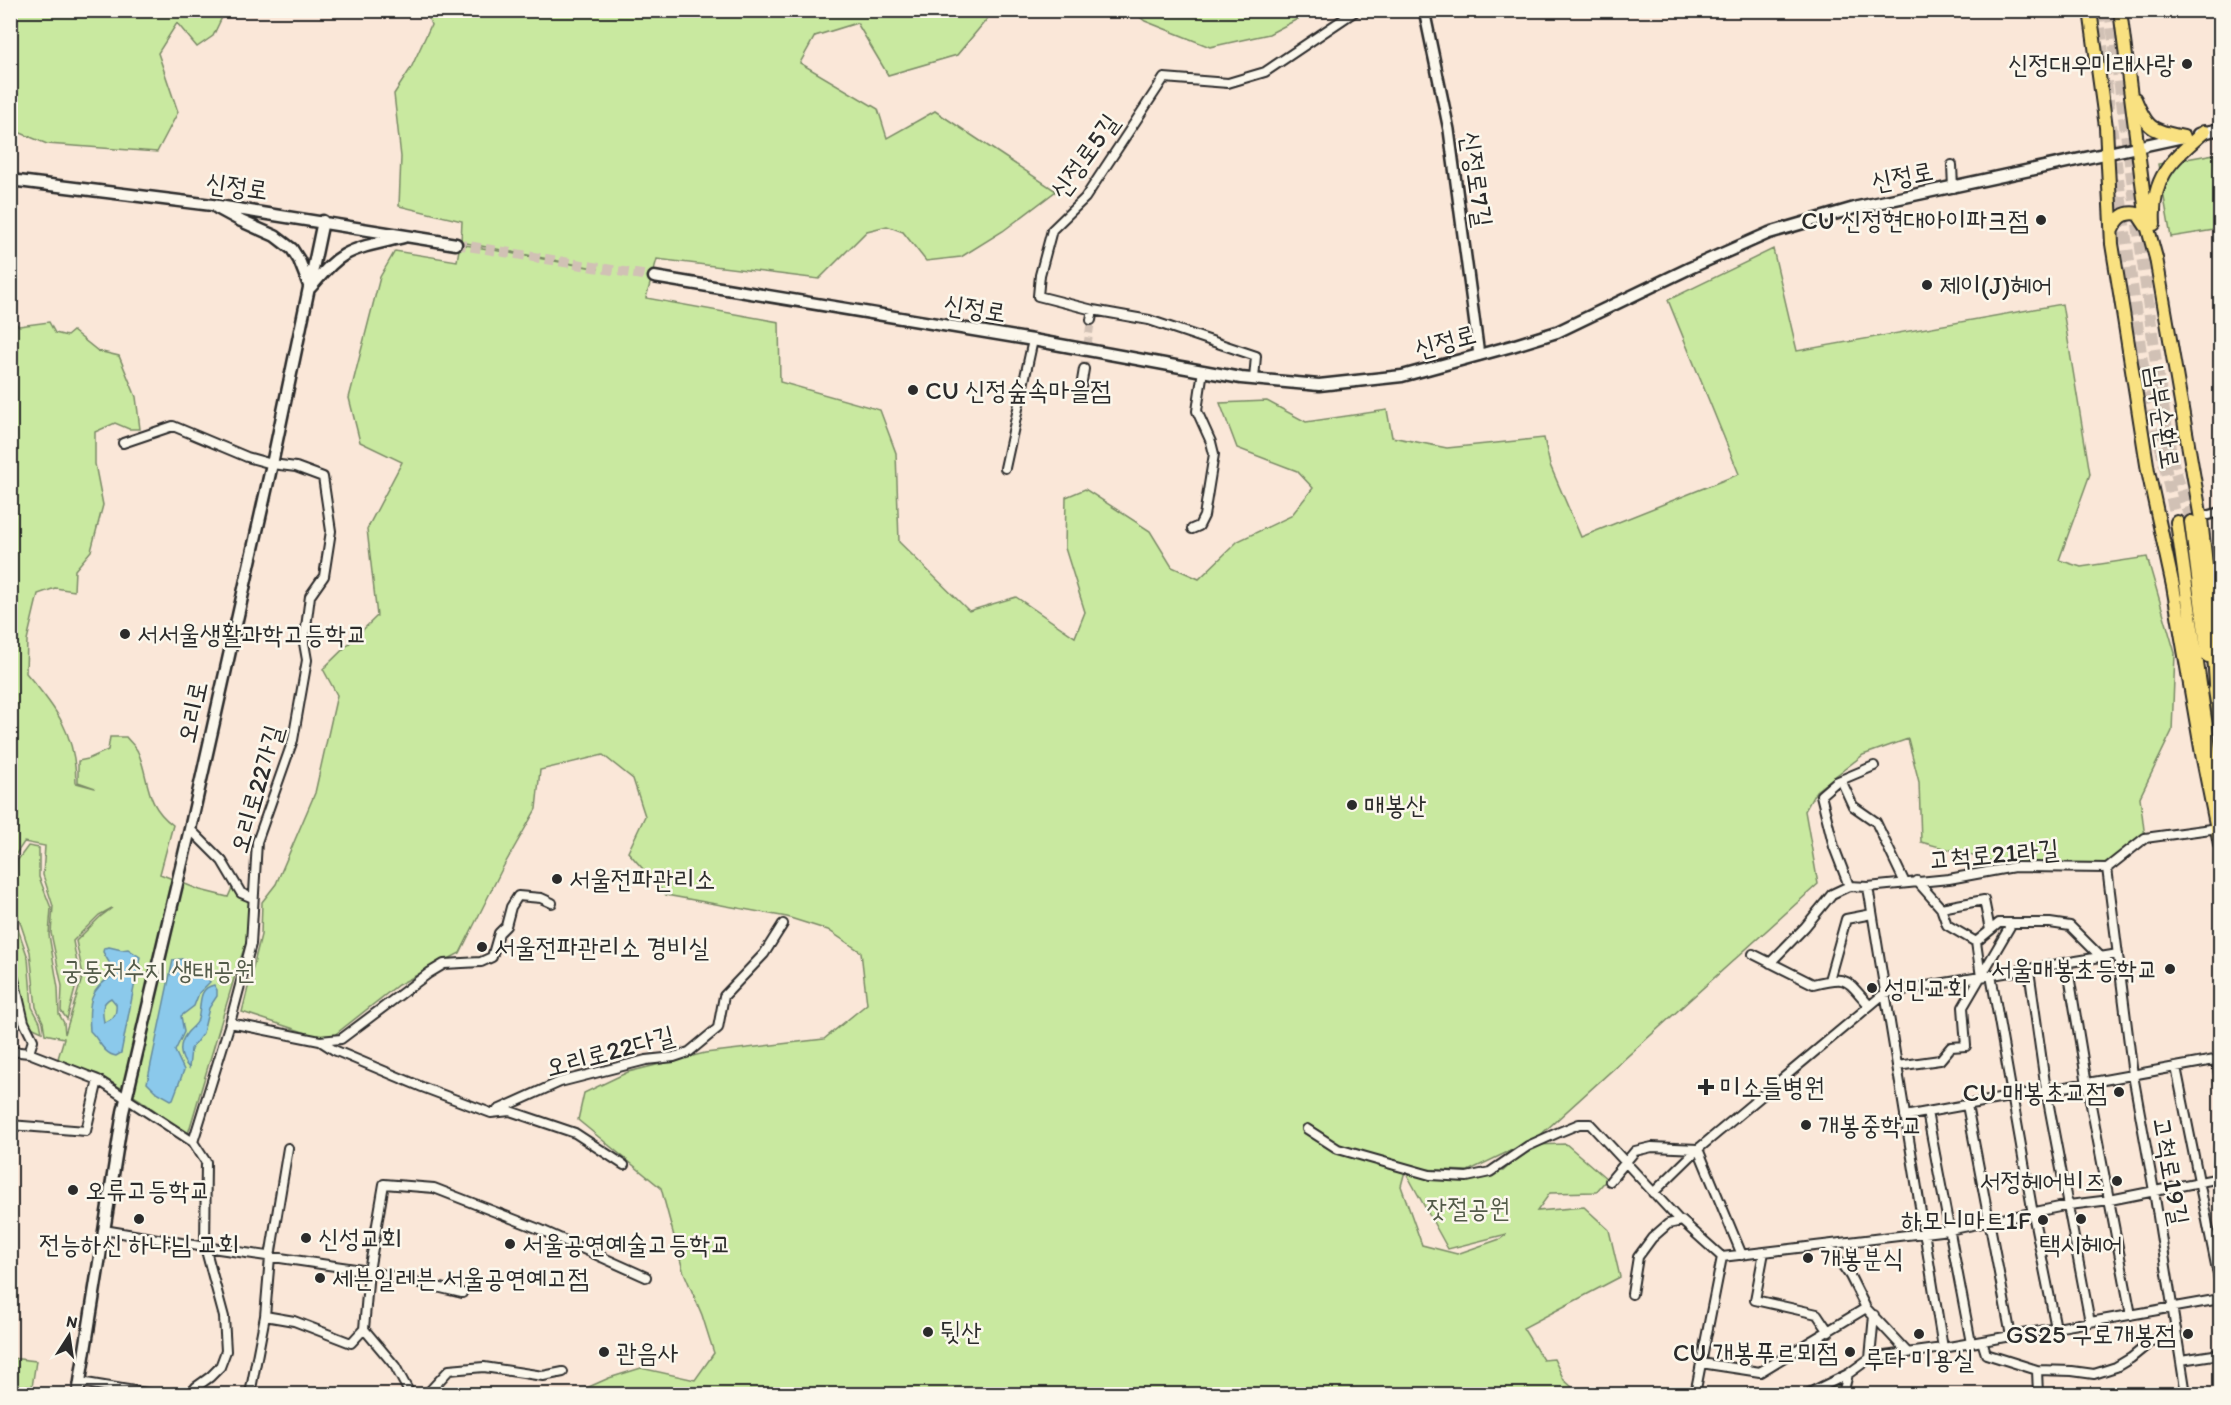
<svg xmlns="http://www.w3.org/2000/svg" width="2231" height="1405" font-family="Itim,'Poor Story',sans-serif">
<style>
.green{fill:#c9e9a0;stroke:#7a8a66;stroke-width:1.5;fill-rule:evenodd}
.water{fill:#8bc9eb;stroke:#658a9e;stroke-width:1.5;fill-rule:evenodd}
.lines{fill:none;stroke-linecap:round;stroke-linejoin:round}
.minor-tunnel{stroke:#d1c1b5;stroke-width:8;stroke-dasharray:8 4;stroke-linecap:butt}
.secondary-tunnel{stroke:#d1c1b5;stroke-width:10;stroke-dasharray:10 5;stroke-linecap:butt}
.primary-tunnel{stroke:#d1c1b5;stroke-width:12;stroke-dasharray:12 6;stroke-linecap:butt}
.minor-casing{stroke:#2b2b2b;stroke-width:12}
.tertiary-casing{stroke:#2b2b2b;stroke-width:14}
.secondary-casing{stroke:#2b2b2b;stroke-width:15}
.primary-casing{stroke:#2b2b2b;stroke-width:16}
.minor{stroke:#fbf7ec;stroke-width:8}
.tertiary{stroke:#fbf7ec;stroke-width:9}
.secondary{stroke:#fbf7ec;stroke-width:10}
.primary{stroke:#f9e181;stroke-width:12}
.poi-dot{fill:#2b2b2b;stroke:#fbf7ec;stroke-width:2}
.labels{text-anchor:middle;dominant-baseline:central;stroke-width:5;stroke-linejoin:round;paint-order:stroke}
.poi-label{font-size:26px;fill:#2b2b2b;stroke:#fbf7ec;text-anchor:start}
.street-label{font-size:26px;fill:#2b2b2b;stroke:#fbf7ec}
.park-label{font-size:26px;fill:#525a48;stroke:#fbf7ec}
</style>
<rect width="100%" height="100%" fill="#fae7d8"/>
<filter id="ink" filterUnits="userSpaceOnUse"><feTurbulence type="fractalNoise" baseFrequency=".0167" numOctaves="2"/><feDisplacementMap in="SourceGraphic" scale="12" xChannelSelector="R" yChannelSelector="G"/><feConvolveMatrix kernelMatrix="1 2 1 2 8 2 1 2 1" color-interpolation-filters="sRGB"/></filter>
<g filter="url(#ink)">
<path class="green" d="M10,11L11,10L225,11L213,36L197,47L177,23L158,53L178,112L157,152L47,144L11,129Z
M426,11H985L987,19L957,55L888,75L857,23L815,36L800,63L878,109L887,138L935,111L1056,191L1003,231L961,257L926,261L903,232L887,226L867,231L819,279L657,259L646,298L779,322L780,382L880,410L896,453L899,542L969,611L1016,597L1075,637L1085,612L1065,548L1066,497L1085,489L1150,531L1172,567L1199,579L1238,541L1291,516L1313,488L1297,471L1237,448L1220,403L1267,401L1306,422L1387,410L1392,437L1447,448L1544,438L1550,465L1581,537L1739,474L1668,300L1773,249L1797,351L2062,304L2090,474L2059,560L2081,567L2147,557L2175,653L2172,731L2140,797L2145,838L2107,868L2014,867L1921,842L1919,782L1908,739L1863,755L1816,791L1805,811L1818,884L1537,1138L1468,1171L1417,1169L1455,1175L1503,1171L1532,1145L1566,1144L1607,1179L1596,1192L1550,1193L1537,1211L1584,1207L1609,1230L1620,1277L1523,1328L1543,1360L1554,1359L1564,1380L1580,1394H573L609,1378L641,1368L695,1380L714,1353L702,1315L683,1270L661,1188L578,1120L584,1093L628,1072L705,1053L824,1039L867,1004L861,952L828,930L787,917L666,895L628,852L645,816L633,779L603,755L540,770L536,809L502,869L460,953L398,985L328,1040L242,1012L261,935L262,902L276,884L315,793L337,695L323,669L377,616L367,529L402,462L360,442L349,398L380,277L395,251L457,261L460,244L599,269L461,242L462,221L399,206L401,157L394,94L411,68L431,25ZM1405,1171L1448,1249L1507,1234L1500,1239L1457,1254L1422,1245L1401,1186Z
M1132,11H1313L1269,34L1210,47L1145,21Z
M2220,153V229L2171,237L2158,164Z
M11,319L19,326L49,322L55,333L67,336L73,331L98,351L119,356L136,397L140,429H129L115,423L95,432V464L103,505L91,551L75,570L74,591L55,588L38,594L27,640L26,673C56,708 76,734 76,783L95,788L78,782V761L88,759L108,750L110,737H126C130,742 136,747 138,752C150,780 144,804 173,825L160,874L200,890L228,897L233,886L251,900L248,937L236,972L188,1134L140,1100L98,1074L57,1062L64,1038L45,1034L43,1022L36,1007L30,952L14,904L17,861L28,846L39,848V877L51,908L49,935L58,988L59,1014L64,1023L65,1034L83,975L76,941L100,917L112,908L99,915L73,941L79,974L67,1019L61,1011L62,986L51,933L53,906L43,875L45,846L24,842L14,857L11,898Z
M10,906L28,958L32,1007L40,1022L42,1032L29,1026L14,963L11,959Z
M11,1358L36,1361L32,1387L11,1384Z
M1848,1374L1843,1394H1814Z"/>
<path class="water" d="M109,947L122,950L128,949L140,957L121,1053L116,1056C103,1054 99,1039 90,1031C88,1006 89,988 113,976L110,964L103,952L104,948ZM111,998L116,1004C117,1014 114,1020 104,1022C102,1012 101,1003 111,998Z
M182,959L193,966L201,967L210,982L199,993L194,1006L181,1016L184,1032L175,1051L184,1070L173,1099L171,1100L155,1091L147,1083L173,960Z
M214,985L217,990V996L209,1008L203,1033L191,1049L189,1068C179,1057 178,1045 187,1033C190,1029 195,1026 197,1022C203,1009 195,989 214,985Z"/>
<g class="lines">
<path class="minor-tunnel" d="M1084,369L1091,320"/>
<path class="secondary-tunnel" d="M456,244L654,277"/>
<path class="primary-tunnel" d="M2098,10L2109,108
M2110,10L2157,370L2172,460L2191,522
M2111,125L2142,361L2177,522"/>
<g class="minor-casing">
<path id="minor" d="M1952,165L1953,188
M1091,320L1093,310
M1254,379L1256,356L1149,320L1093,310L1038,296L1040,275L1052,230L1085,198L1164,78L1228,83L1265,72L1357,10
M1081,387L1084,369
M123,443L173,426L247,457L272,464L296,467L323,477L331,531L324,576L310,596L304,643L307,660L293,740L257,842L251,944L230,1023L193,1142L206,1162L205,1247L224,1317L226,1351L220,1367L210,1377L196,1387L190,1394
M1005,468L1033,340
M2209,515L2220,512
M1192,529L1199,526L1204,516L1214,454L1211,442L1197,411L1203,370
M1874,766L1836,782L1821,795L1834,847L1849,886L1868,887L1949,879L2014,867L2107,868L2145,838L2218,828
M1841,780L1853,806L1876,822L1905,883
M190,829L222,861L241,893L253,898
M2107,868L2133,1075L2154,1191L2186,1394
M1917,881L1941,908L1947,925L1976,942L1999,923H2050L2070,926L2101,957
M1868,887L1943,1348
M1941,908L1984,900L1990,930
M1976,942L1981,977
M1753,954L1813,984C1849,975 1845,979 1869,1005
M1770,963L1805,927L1832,894L1849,886
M2067,963L2087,1084L2131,1315
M2029,970L2046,1090L2090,1322
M10,975L14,979L24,1022L33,1040L29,1053
M1991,975L2033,1214L2056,1328
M1829,980L1846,919L1872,914
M230,1023L320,1041L334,1050L422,1087L491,1113L510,1111L575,1133L624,1165
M320,1041L341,1039L429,973L444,964L481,962L492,957L499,933L506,926L511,907L518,896L541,898L552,903
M10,1051L29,1053L98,1080L193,1142
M2217,1059L2220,1083
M1897,1066L1940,1060L1951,1047L1966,1046L1963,1007L2012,923
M2176,1067L2220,1285
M1967,1105L2011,1336
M498,1110L560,1082L646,1060L674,1057L689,1052L718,1028L724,996L764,954L783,924
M1927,1112L1971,1343
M1905,1116L2220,1059
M10,1125L86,1131L98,1080
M1307,1129L1338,1149L1430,1175L1467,1177L1490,1172L1528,1146L1557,1133L1579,1124H1590L1680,1221
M1610,1181L1635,1151L1652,1147L1698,1149
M1653,1193L1698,1149
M104,1230L205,1247L369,1271L462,1293
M1828,1245L1850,1276L1866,1308L1908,1353
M1764,1252L1755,1300L1817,1314L1829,1332
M1742,1255L1698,1149L1885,993L2118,954
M1632,1294L1638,1257L1652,1238L1668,1224L1682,1221L1722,1257L1949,1230L2069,1205L2110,1200L2220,1178
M265,1316L294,1321L351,1343L364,1329L369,1271L384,1184L434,1188L539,1229L646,1277
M364,1329L395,1366L410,1394
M1982,1341L1986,1354L2037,1370L2072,1371L2094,1374L2116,1367L2131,1358L2152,1341L2176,1329
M1870,1358L1874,1315
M2181,1360L2220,1354
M1701,1363L1760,1372L1866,1308
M2037,1370L2038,1394
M80,1382L152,1394
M10,1391L36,1394
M250,1394L265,1316L270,1257L288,1148
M427,1394L449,1370L484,1367L543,1376L563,1372
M1695,1394L1722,1257
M1807,1394L1848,1374L1870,1358L1943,1348L2220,1299
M1843,1394L1848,1374"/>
</g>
<g class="tertiary-casing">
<path id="tertiary" d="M1424,10L1449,130L1479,355"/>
</g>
<g class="secondary-casing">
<path id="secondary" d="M2198,134L2220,129
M10,180L212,205L456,244
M217,208L241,221L275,236L292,249L299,260L310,288C320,277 330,263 344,255C362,245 384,242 404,237
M654,277L1033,340L1241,378L1319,385L1402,376L1512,346L1557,332L1690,268L1769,233L1858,207L2183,137
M78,1394L123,1112L190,829L272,464L323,221"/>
</g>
<g class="primary-casing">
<path id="primary" d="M2090,10L2106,127L2112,244L2120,293L2148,471L2173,586L2202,754L2220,844
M2120,10L2148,229L2156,258L2201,519L2211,610L2217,699
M2135,99C2148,130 2151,130 2184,137
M2154,224C2151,177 2171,161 2204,132
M2112,230C2118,218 2124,211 2138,214L2146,226
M2177,522L2213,776
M2191,522L2208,656
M2215,690L2220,722"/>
</g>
<use href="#minor" class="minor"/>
<use href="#tertiary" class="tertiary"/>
<use href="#secondary" class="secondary"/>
<use href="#primary" class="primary"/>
</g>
</g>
<g class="poi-dot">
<circle cx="2187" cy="64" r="6"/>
<circle cx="2041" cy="220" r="6"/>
<circle cx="1927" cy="285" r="6"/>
<circle cx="913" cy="390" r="6"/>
<circle cx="125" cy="634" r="6"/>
<circle cx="1352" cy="805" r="6"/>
<circle cx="557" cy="879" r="6"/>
<circle cx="482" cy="947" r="6"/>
<circle cx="2170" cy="969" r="6"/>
<circle cx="1872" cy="988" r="6"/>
<path d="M1703 1078h6v6h6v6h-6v6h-6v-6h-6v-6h6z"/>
<circle cx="2119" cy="1092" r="6"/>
<circle cx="1806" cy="1125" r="6"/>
<circle cx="2117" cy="1181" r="6"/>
<circle cx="73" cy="1190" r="6"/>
<circle cx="139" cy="1219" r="6"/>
<circle cx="2081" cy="1219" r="6"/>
<circle cx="2043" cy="1220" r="6"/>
<circle cx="306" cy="1238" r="6"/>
<circle cx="510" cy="1244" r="6"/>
<circle cx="1808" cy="1258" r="6"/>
<circle cx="320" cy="1278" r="6"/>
<circle cx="928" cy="1332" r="6"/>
<circle cx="1919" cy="1334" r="6"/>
<circle cx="2188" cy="1334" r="6"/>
<circle cx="604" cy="1352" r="6"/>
<circle cx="1850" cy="1352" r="6"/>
</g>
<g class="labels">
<g class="poi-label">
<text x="2175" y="64" text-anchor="end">신정대우미래사랑</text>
<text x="2029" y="220" text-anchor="end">CU 신정현대아이파크점</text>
<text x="1939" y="285">제이(J)헤어</text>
<text x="925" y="390">CU 신정숲속마을점</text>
<text x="137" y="634">서서울생활과학고등학교</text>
<text x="1364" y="805">매봉산</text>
<text x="569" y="879">서울전파관리소</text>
<text x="494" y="947">서울전파관리소 경비실</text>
<text x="2158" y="969" text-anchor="end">서울매봉초등학교</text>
<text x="1884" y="988">성민교회</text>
<text x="1720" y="1087">미소들병원</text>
<text x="2107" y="1092" text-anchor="end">CU 매봉초교점</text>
<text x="1818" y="1125">개봉중학교</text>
<text x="2105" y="1181" text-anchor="end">서정헤어비즈</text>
<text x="85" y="1190">오류고등학교</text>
<text x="2031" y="1220" text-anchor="end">하모니마트1F</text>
<text x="318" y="1238">신성교회</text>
<text x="139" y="1244" text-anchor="middle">전능하신 하나님 교회</text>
<text x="522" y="1244">서울공연예술고등학교</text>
<text x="2081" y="1244" text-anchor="middle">택시헤어</text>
<text x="1820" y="1258">개봉분식</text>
<text x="332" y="1278">세븐일레븐 서울공연예고점</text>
<text x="940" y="1332">뒷산</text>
<text x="2176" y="1334" text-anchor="end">GS25 구로개봉점</text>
<text x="616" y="1352">관음사</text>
<text x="1838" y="1352" text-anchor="end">CU 개봉푸르뫼점</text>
<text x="1919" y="1359" text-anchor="middle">루다 미용실</text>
</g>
<g class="street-label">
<text transform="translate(1084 156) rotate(-54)">신정로5길</text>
<text transform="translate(1902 176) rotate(-11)">신정로</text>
<text transform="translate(1477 179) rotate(82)">신정로7길</text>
<text transform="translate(237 186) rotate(8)">신정로</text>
<text transform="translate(975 308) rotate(9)">신정로</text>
<text transform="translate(1445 341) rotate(-15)">신정로</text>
<text transform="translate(2163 417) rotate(81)">남부순환로</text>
<text transform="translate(192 712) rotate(-78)">오리로</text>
<text transform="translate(256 789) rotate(-74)">오리로22가길</text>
<text transform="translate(1994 854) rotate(-5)">고척로21라길</text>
<text transform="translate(610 1051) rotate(-15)">오리로22다길</text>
<text transform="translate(2171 1171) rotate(80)">고척로19길</text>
</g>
<g class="park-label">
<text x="158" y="970">궁동저수지 생태공원</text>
<text x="1468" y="1208">잣절공원</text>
</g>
</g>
<rect width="2231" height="1405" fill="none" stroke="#fbf7ec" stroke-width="36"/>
<rect x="18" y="18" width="2195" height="1369" fill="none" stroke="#2b2b2b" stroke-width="2" filter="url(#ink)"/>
<g transform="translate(69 1336) rotate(12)" stroke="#fbf7ec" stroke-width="4.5" paint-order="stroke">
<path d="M0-4.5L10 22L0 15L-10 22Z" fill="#2b2b2b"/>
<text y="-9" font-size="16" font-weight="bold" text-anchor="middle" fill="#2b2b2b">N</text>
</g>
</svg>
